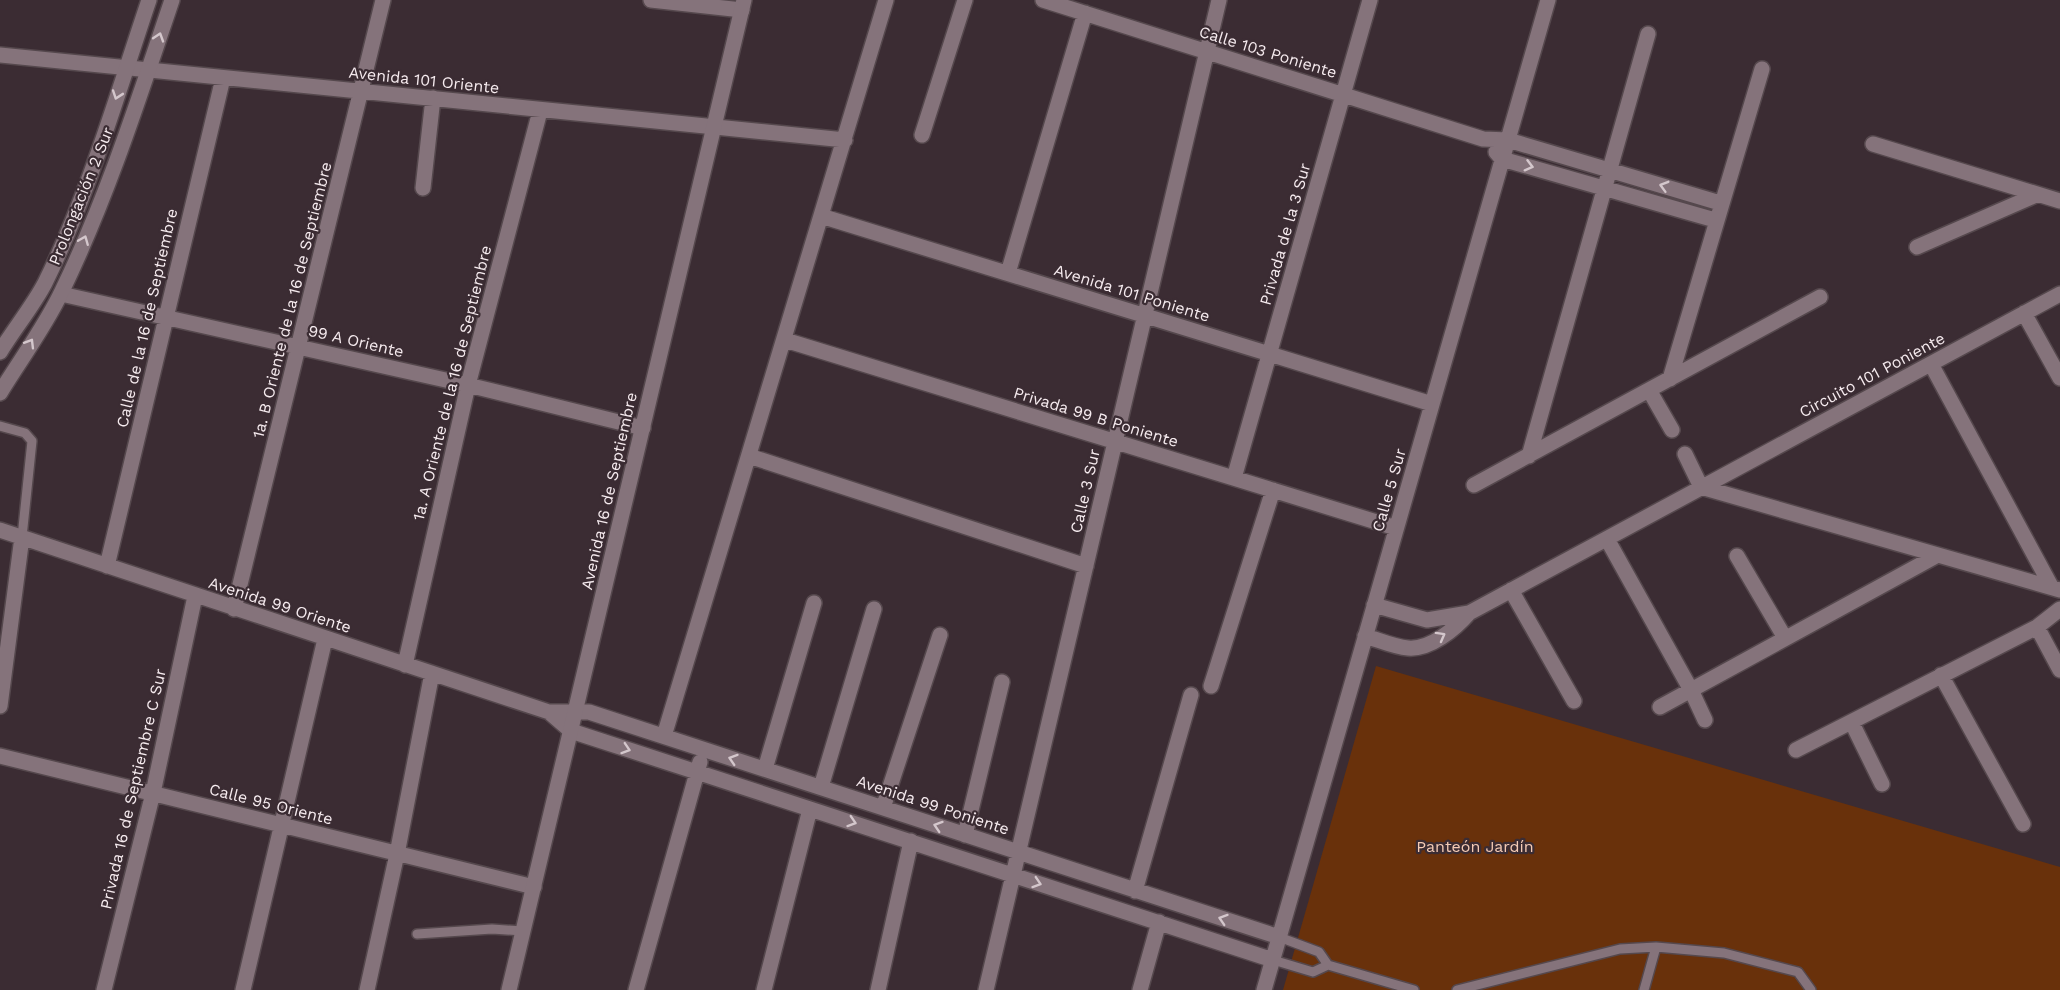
<svg xmlns="http://www.w3.org/2000/svg" width="2060" height="990" font-family="'Work Sans',sans-serif">
<style>
.green{fill:#69310b}
.lines{fill:none;stroke-linecap:round;stroke-linejoin:round}
.lane-casing{stroke:#55484d;stroke-width:12}
.street-casing{stroke:#55484d;stroke-width:18}
.secondary-casing{stroke:#55484d;stroke-width:18}
.lane{stroke:#85737b;stroke-width:9}
.street{stroke:#85737b;stroke-width:15}
.secondary{stroke:#85737b;stroke-width:15}
.oneway{stroke:#d4c7cc}
.labels{text-anchor:middle;dominant-baseline:central;stroke-width:4.5;stroke-linejoin:round;paint-order:stroke}
.street-label{font-size:16px;fill:#f6ebef;stroke:#3b2c33}
.park-label{font-size:16px;fill:#f5cbb5;stroke:#3b2c33}
</style>
<rect width="100%" height="100%" fill="#3b2c33"/>
<path class="green" d="M1376,666L2060,867V990H1283Z"/>
<g class="lines">
<g class="lane-casing">
<path id="lane" d="M0,426L25,433L32,441L22,537
M417,934L492,929L523,931
M1279,937L1319,952L1328,965
M1273,960L1313,972L1328,965L1414,990
M1457,990L1620,949L1656,947L1724,953L1798,972L1811,990
M1644,990L1656,947"/>
</g>
<g class="street-casing">
<path id="street" d="M651,0L742,10
M1043,0L1483,139L1508,140L1720,203
M0,55L845,140
M922,135L965,0
M1873,144L2060,201
M1496,152L1502,159L1715,220
M423,188L433,98
M821,216L1432,404
M1917,247L2036,195
M1008,273L1085,13
M61,294L468,385L643,428
M2024,313L2060,378
M785,340L1396,528
M1931,364L2051,586
M1670,379L1762,69
M1649,390L1672,430
M1685,454L1701,487L2060,590
M749,456L1086,566
M1529,456L1648,34
M1234,478L1370,0
M1474,485L1820,297
M0,530L549,712H589L1279,937
M1607,539L1691,690L1705,720
M1737,556L1785,638
M107,566L223,78
M1511,590L1574,701
M1374,605L1427,620L1469,613L2060,294
M234,609L383,0
M2037,627L2060,670
M1365,636C1379,640 1394,647 1408,648C1430,650 1455,629 1469,613
M405,665L468,385L540,111
M1941,675L2023,824
M1211,686L1273,490
M0,706L22,537
M1660,707L1936,556
M549,712L571,731L1273,960
M1852,723L1882,784
M664,736L886,0
M1796,750L2037,627L2060,609
M0,756L534,887
M765,769L814,603
M821,787L874,609
M883,808L940,635
M965,835L1002,682
M1135,891L1191,695
M104,990L153,793L195,596
M243,990L325,639
M367,990L397,854L432,673
M636,990L700,762
M764,990L810,809
M878,990L911,841
M986,990L1219,0
M1140,990L1159,922
M1264,990L1548,0"/>
</g>
<g class="secondary-casing">
<path id="secondary" d="M0,352C14,329 33,306 45,283C88,196 118,92 149,0
M0,393C20,360 45,327 62,291C107,198 139,98 172,0
M509,990L744,0"/>
</g>
<use href="#lane" class="lane"/>
<use href="#street" class="street"/>
<use href="#secondary" class="secondary"/>
</g>
<defs><path id="oneway-chevron" d="M-2-3.5L2.5 0L-2 3.5" fill="none" stroke-width="1.6" stroke-linecap="round" stroke-linejoin="round" transform="scale(1.5)"/></defs>
<g class="oneway">
<use href="#oneway-chevron" transform="translate(159 37) rotate(-72)"/>
<use href="#oneway-chevron" transform="translate(117 95) rotate(109)"/>
<use href="#oneway-chevron" transform="translate(1529 166) rotate(15)"/>
<use href="#oneway-chevron" transform="translate(1664 186) rotate(-164)"/>
<use href="#oneway-chevron" transform="translate(84 240) rotate(-68)"/>
<use href="#oneway-chevron" transform="translate(30 343) rotate(-59)"/>
<use href="#oneway-chevron" transform="translate(1441 636) rotate(-29)"/>
<use href="#oneway-chevron" transform="translate(626 749) rotate(18)"/>
<use href="#oneway-chevron" transform="translate(733 759) rotate(-162)"/>
<use href="#oneway-chevron" transform="translate(852 822) rotate(18)"/>
<use href="#oneway-chevron" transform="translate(938 826) rotate(-162)"/>
<use href="#oneway-chevron" transform="translate(1037 883) rotate(18)"/>
<use href="#oneway-chevron" transform="translate(1223 919) rotate(-162)"/>
</g>
<g class="labels">
<g class="street-label">
<text transform="translate(1268 52) rotate(17)">Calle 103 Poniente</text>
<text transform="translate(424 80) rotate(6)">Avenida 101 Oriente</text>
<text transform="translate(81 196) rotate(-68)">Prolongación 2 Sur</text>
<text transform="translate(1285 234) rotate(-74)">Privada de la 3 Sur</text>
<text transform="translate(1132 293) rotate(17)">Avenida 101 Poniente</text>
<text transform="translate(292 300) rotate(-76)">1a. B Oriente de la 16 de Septiembre</text>
<text transform="translate(147 318) rotate(-77)">Calle de la 16 de Septiembre</text>
<text transform="translate(356 341) rotate(13)">99 A Oriente</text>
<text transform="translate(1872 375) rotate(-28)">Circuito 101 Poniente</text>
<text transform="translate(452 383) rotate(-76)">1a. A Oriente de la 16 de Septiembre</text>
<text transform="translate(1096 417) rotate(17)">Privada 99 B Poniente</text>
<text transform="translate(1389 490) rotate(-74)">Calle 5 Sur</text>
<text transform="translate(609 491) rotate(-77)">Avenida 16 de Septiembre</text>
<text transform="translate(1085 491) rotate(-77)">Calle 3 Sur</text>
<text transform="translate(280 605) rotate(18)">Avenida 99 Oriente</text>
<text transform="translate(133 789) rotate(-77)">Privada 16 de Septiembre C Sur</text>
<text transform="translate(271 804) rotate(14)">Calle 95 Oriente</text>
<text transform="translate(933 805) rotate(18)">Avenida 99 Poniente</text>
</g>
<g class="park-label">
<text x="1475" y="846">Panteón Jardín</text>
</g>
</g>
</svg>
